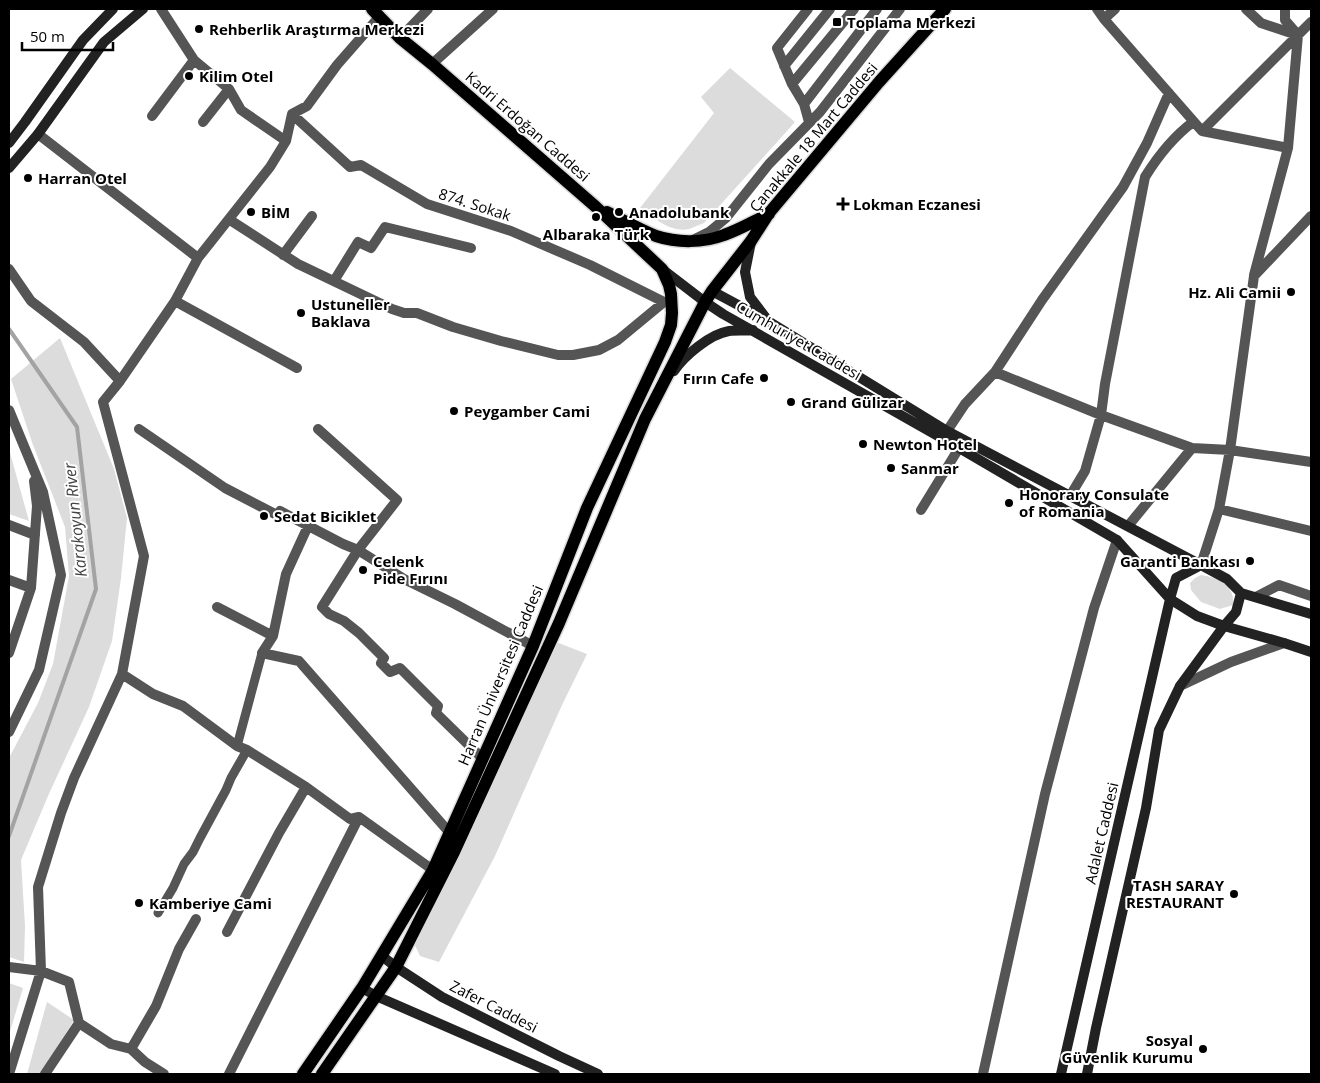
<svg xmlns="http://www.w3.org/2000/svg" width="1320" height="1083" font-family="'Open Sans',sans-serif">
<style>
.green{fill:#dcdcdc}
.lines{fill:none;stroke-linecap:round;stroke-linejoin:round}
.stream{stroke:#a3a3a3;stroke-width:4}
.primary-casing{stroke:#dbdbdb;stroke-width:15}
.pedestrian{stroke:#555;stroke-width:9}
.minor{stroke:#555;stroke-width:10}
.secondary{stroke:#222;stroke-width:10}
.primary{stroke:#000;stroke-width:12}
.poi-dot{fill:#000;stroke:#fff;stroke-width:2}
.labels{text-anchor:middle;dominant-baseline:central;stroke-width:4;stroke-linejoin:round;paint-order:stroke}
.poi-label{font-size:15px;font-weight:bold;fill:#000;stroke:#fff;text-anchor:start}
.street-label{font-size:15px;fill:#000;stroke:#fff}
.water-label{font-size:16px;font-style:italic;fill:#444;stroke:#fff}
</style>
<rect width="100%" height="100%" fill="#fff"/>
<path class="green" d="M730,68L795,122L704,223C699,225 694,227 689,229C671,233 654,218 640,208L714,113L701,97Z
M60,338L114,469L127,518L121,578L112,641L89,707L48,796L21,860L25,926L24,962L9,957V758L38,703L53,664L69,576L65,527L33,445L11,379Z
M9,449L29,521L9,514Z
M1201,575C1217,577 1236,586 1233,605L1220,609L1201,602L1191,590L1190,583L1195,578Z
M556,642L587,654L562,705L495,856L439,962L420,956L414,943L457,862Z
M9,983L23,988L9,1035Z
M47,1002L74,1020L41,1074H27Z"/>
<g class="lines">
<path class="stream" d="M9,329L77,427L96,589L9,836"/>
<g class="primary-casing">
<path id="primary" d="M607,212C623,220 639,229 656,236C677,243 703,243 724,235C739,230 754,221 769,214
M303,1074L362,988L433,870L533,646L587,508L665,342L671,325L672,313L671,294L669,285L662,269L596,207L432,64L400,38L372,9
M322,1074L396,967L454,852L559,623L645,419L705,302L712,291L751,241L769,213L879,82L945,9"/>
</g>
<path class="pedestrian" d="M237,746L262,653
M158,913L173,888L184,864L193,852L200,838L226,790L231,778L247,750"/>
<path class="minor" d="M161,9L194,60L229,89L241,110L286,141
M808,9L777,48L792,84L804,104L809,122
M1097,9L1104,19L1202,131L1288,148
M1246,9L1261,23L1297,35
M1104,19L1115,9
M400,38L428,9
M432,64L493,9
M784,66L830,9
M792,84L854,9
M804,104L877,9
M152,116L194,60
M203,122L229,89
M1202,131L1311,22
M38,134L198,258
M230,220L298,264L392,309L404,313H417L453,327L501,341L558,355H573L599,350L618,340L664,302L590,265L511,231L427,204L361,165L350,167L292,114
M695,239L709,232L726,218L769,164L820,112L900,9
M283,255L312,216
M9,269L31,301L84,342L120,381
M1254,275L1288,148L1298,35L1285,20V9
M334,281L358,242L371,248L385,227L471,248
M175,301L297,368
M995,372L1101,415L1192,448L1230,450L1311,462
M9,410L43,492L61,575L39,670L9,732
M139,429L225,488L277,515L280,511L343,544L358,550L404,579L455,604L533,646
M318,429L397,500L358,550L322,607L329,614L344,621L359,633L384,658L381,663L390,672L400,668L438,706L436,713L483,759
M947,431L965,404L995,372L1042,300L1123,187L1147,143L1169,93
M1070,496L1085,471L1101,415L1105,384L1145,177C1158,156 1173,137 1193,122
M1219,509L1311,531
M921,510L959,448
M9,525L35,535
M308,526L286,574L273,636L262,653L299,661L449,832
M1128,526L1192,448
M1201,565L1219,509L1230,450L1254,276L1311,216
M9,580L31,588
M1256,597L1279,585L1311,596
M217,607L273,636
M9,653L31,588L37,506L34,481
M122,674L153,694L183,706L237,746L247,750L306,787L350,819L359,817L433,870
M1180,686L1231,662L1284,643
M227,932L279,833L306,787
M9,967L41,971L69,982L79,1023L111,1044L131,1049L145,1062L164,1074
M131,1049L156,1006L179,949L196,919
M9,1074L41,971L38,887L61,813L74,778L122,674L144,556L103,402L120,381L175,301L198,258L270,167L286,141L292,114L307,106L337,65L379,17
M45,1074L79,1023
M229,1074L359,817
M983,1074L1045,794L1094,608L1117,540"/>
<path class="secondary" d="M9,143L25,122L83,40L113,9
M9,168L38,134L104,42L143,9
M751,242L745,272L750,297L766,318
M662,269L705,302L723,314L959,448L1117,540L1170,599L1061,1074
M712,291L768,321L947,431L1201,565L1227,579L1241,593L1236,612L1224,626L1197,616L1170,599L1176,578L1201,565
M674,371C684,356 710,334 729,331C736,330 745,331 753,330
M1241,593L1311,614
M382,956L396,967L442,997L559,1056L598,1074
M362,988L376,996L555,1074
M1087,1074L1096,1028L1146,808L1159,730L1180,686L1224,626L1284,643L1311,652"/>
<use href="#primary" class="primary"/>
</g>
<g class="poi-dot">
<rect x="832" y="17" width="10" height="10" rx="2.5"/>
<circle cx="199" cy="29" r="5"/>
<circle cx="189" cy="76" r="5"/>
<circle cx="28" cy="178" r="5"/>
<path d="M840.5 196.5h5v5h5v5h-5v5h-5v-5h-5v-5h5z"/>
<circle cx="251" cy="212" r="5"/>
<circle cx="619" cy="212" r="5"/>
<circle cx="596" cy="217" r="5"/>
<circle cx="1291" cy="292" r="5"/>
<circle cx="301" cy="313" r="5"/>
<circle cx="764" cy="378" r="5"/>
<circle cx="791" cy="402" r="5"/>
<circle cx="454" cy="411" r="5"/>
<circle cx="863" cy="444" r="5"/>
<circle cx="891" cy="468" r="5"/>
<circle cx="1009" cy="503" r="5"/>
<circle cx="264" cy="516" r="5"/>
<circle cx="1250" cy="561" r="5"/>
<circle cx="363" cy="570" r="5"/>
<circle cx="1234" cy="894" r="5"/>
<circle cx="139" cy="903" r="5"/>
<circle cx="1203" cy="1049" r="5"/>
</g>
<g class="labels">
<g class="poi-label">
<text x="847" y="22">Toplama Merkezi</text>
<text x="209" y="29">Rehberlik Araştırma Merkezi</text>
<text x="199" y="76">Kilim Otel</text>
<text x="38" y="178">Harran Otel</text>
<text x="853" y="204">Lokman Eczanesi</text>
<text x="261" y="212">BİM</text>
<text x="629" y="212">Anadolubank</text>
<text x="596" y="234" text-anchor="middle">Albaraka Türk</text>
<text x="1281" y="292" text-anchor="end">Hz. Ali Camii</text>
<text x="311" y="304">Ustuneller<tspan x="311" dy="17">Baklava</tspan></text>
<text x="754" y="378" text-anchor="end">Fırın Cafe</text>
<text x="801" y="402">Grand Gülizar</text>
<text x="464" y="411">Peygamber Cami</text>
<text x="873" y="444">Newton Hotel</text>
<text x="901" y="468">Sanmar</text>
<text x="1019" y="494">Honorary Consulate<tspan x="1019" dy="17">of Romania</tspan></text>
<text x="274" y="516">Sedat Biciklet</text>
<text x="373" y="561">Celenk<tspan x="373" dy="17">Pide Fırını</tspan></text>
<text x="1240" y="561" text-anchor="end">Garanti Bankası</text>
<text x="1224" y="885" text-anchor="end">TASH SARAY<tspan x="1224" dy="17">RESTAURANT</tspan></text>
<text x="149" y="903">Kamberiye Cami</text>
<text x="1193" y="1040" text-anchor="end">Sosyal<tspan x="1193" dy="17">Güvenlik Kurumu</tspan></text>
</g>
<g class="street-label">
<text transform="translate(528 126) rotate(41)">Kadri Erdoğan Caddesi</text>
<text transform="translate(813 137) rotate(-50)">Çanakkale 18 Mart Caddesi</text>
<text transform="translate(475 204) rotate(18)">874. Sokak</text>
<text transform="translate(799 340) rotate(30)">Cumhuriyet Caddesi</text>
<text transform="translate(500 675) rotate(-67)">Harran Üniversitesi Caddesi</text>
<text transform="translate(1101 833) rotate(-77)">Adalet Caddesi</text>
<text transform="translate(494 1006) rotate(27)">Zafer Caddesi</text>
</g>
<g class="water-label">
<text transform="translate(75 520) rotate(-96)">Karakoyun River</text>
</g>
</g>
<rect width="1320" height="1083" fill="none" stroke="#000000" stroke-width="20"/>
<path d="M22 42v8h91v-8" fill="none" stroke="#000000" stroke-width="2.5"/>
<text x="30" y="42" font-size="15" fill="#000000" stroke="#ffffff" stroke-width="4" paint-order="stroke">50 m</text>
</svg>
